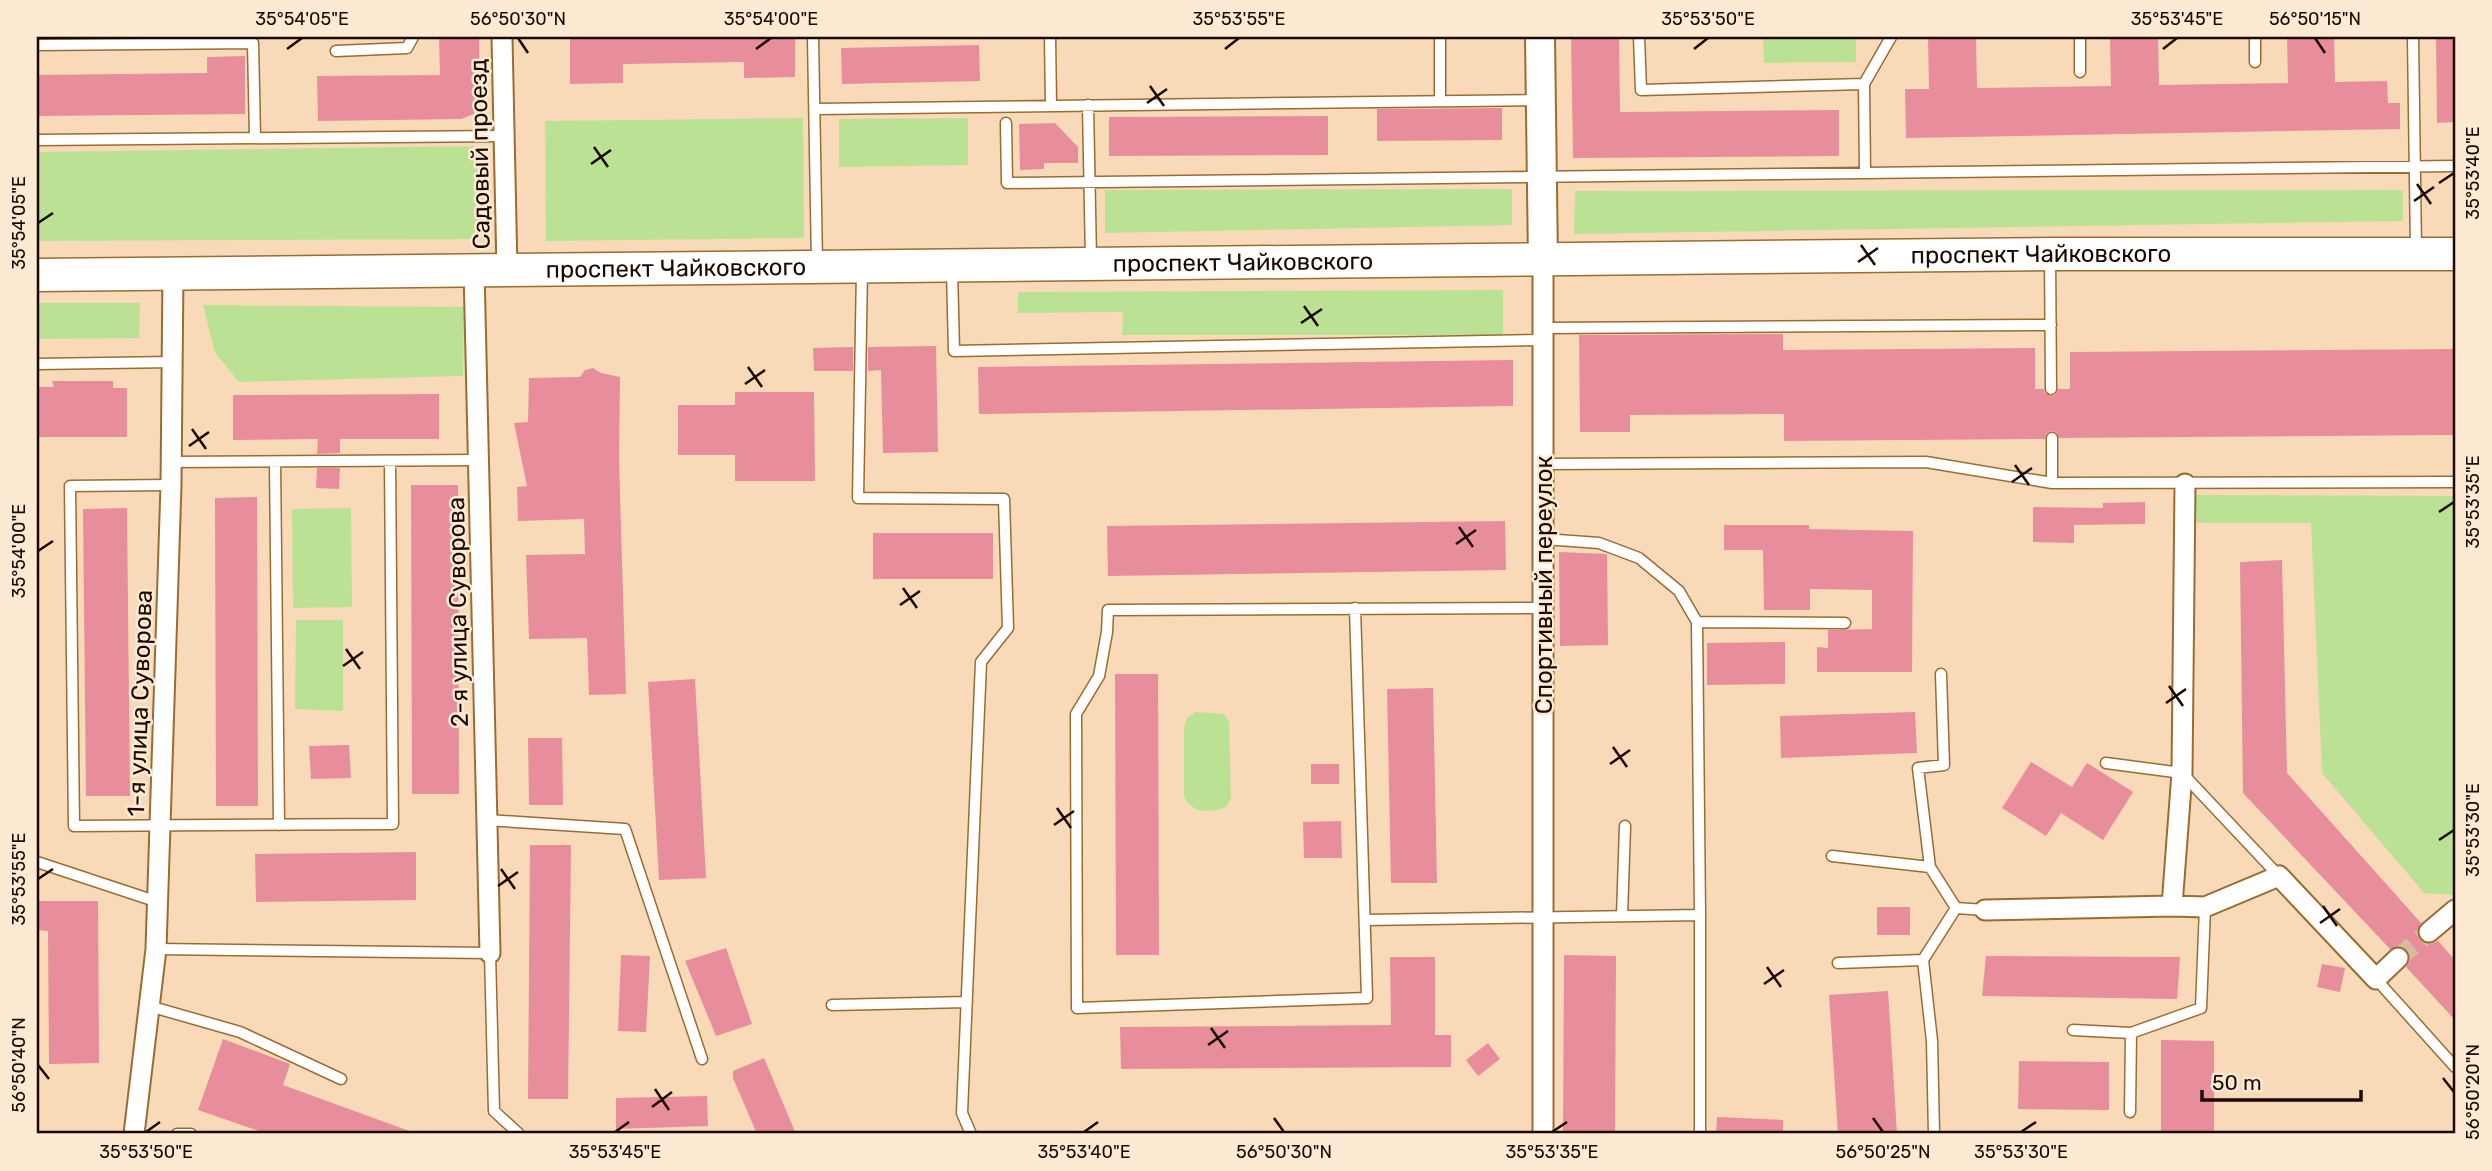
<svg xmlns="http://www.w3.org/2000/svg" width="2492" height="1171" font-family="Rubik,sans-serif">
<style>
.green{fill:#bbe294}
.building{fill:#e88d9b}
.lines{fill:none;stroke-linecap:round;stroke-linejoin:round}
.street-tunnel{stroke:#d8bb9c;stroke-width:19;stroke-dasharray:19 10;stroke-linecap:butt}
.lane-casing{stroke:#9a6c32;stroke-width:13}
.street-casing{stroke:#9a6c32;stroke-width:23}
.secondary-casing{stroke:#9a6c32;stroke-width:32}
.primary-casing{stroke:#9a6c32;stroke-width:35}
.lane{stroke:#fff;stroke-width:10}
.street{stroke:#fff;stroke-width:19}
.secondary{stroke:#fff;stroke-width:28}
.primary{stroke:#fff;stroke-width:32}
.ticks{fill:none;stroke:#1a0900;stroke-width:2.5}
.labels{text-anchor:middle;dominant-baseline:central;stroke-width:5;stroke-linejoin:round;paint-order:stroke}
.street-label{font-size:24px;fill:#1a0900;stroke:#feead3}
.neatline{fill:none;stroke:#1a0900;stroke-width:2.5}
.ticks-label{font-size:18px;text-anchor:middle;fill:#1a0900}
</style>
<rect width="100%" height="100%" fill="#f9dab8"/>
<path class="green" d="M1763,37H1856V62L1764,63Z
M803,118L804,238L546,241L545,121Z
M968,118V165L839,167V119Z
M485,146L484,239L37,241V152Z
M1512,189V225L1105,233V190Z
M2403,190V221L1574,234L1575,191Z
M1503,290V335H1122L1123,312L1018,313V292Z
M37,303H140L139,338L37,339Z
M203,305L464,307L463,376L239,382L215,353Z
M2194,495L2455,496V895L2424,893L2322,773L2311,523H2197Z
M351,508L352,607L293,608L292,509Z
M296,620H343V711L295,709Z
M1195,712L1224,714L1229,722L1231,797L1226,807C1210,813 1193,814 1184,797V727L1187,718Z"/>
<path class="building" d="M439,37H479L480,99L474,114L461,119L318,121L317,76L440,75Z
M570,37H795V77L744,78V62L623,64V83L570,84Z
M1571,37H1619L1620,112L1839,110V156L1573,158Z
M1928,37H1976L1977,88L2111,86L2110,37H2158L2159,85L2288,83L2287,37H2334L2335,82L2387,81L2388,103H2400V129L1906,138L1905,89H1929Z
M2436,37H2455V122L2437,123Z
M979,45L980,81L842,84L841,48Z
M245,56V114L37,116V75L207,73V57Z
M1502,108V140L1377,141V109Z
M1328,116V155L1109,156V117Z
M1055,123L1078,147V163H1044V169L1020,170L1019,124Z
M1783,334V350L2035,348V389H2044L2045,393L2050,396L2055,395L2058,389H2070V352L2455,349V435L2059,438L2056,432L2051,431L2046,434L2045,439L1784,441V414L1630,415V432H1580L1579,335Z
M936,346L938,452L883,453L881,370L868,371V347Z
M853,347V371H814L813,348Z
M1513,360V406L979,414L978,367Z
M593,368L601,373L620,377L619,460L626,694L589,695L587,638L529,639L526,555L585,554L584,519L518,521L517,487L527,486L514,423L528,422L529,378L580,377L585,370Z
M52,381H113V388H127V437H37V387H54Z
M735,392H814L815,481H735V455H678V405H735Z
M439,394V439H340V453L317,454L318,439L233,440V395Z
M317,468H340L339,489L316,488Z
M411,485H458L459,794H412Z
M257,497L258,806H216L215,498Z
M2145,502V524L2074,525V543L2033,542V507L2103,508V503Z
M127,508L130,796H86L83,509Z
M1505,521L1506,570L1108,576L1107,526Z
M1724,525H1809V529L1913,531L1912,672H1817V647L1828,648V630L1872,629V590L1810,589V610H1764L1763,550H1724Z
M873,533H993V579H873Z
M1559,552L1607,554L1608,645L1560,646Z
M2282,560L2287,773L2421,923L2417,933L2420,940L2430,944L2438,941L2455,960V1020L2406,967L2410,961L2407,950L2401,946L2390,949L2243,793L2240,562Z
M1785,642V684L1707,685V643Z
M1115,674H1158L1159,955H1116Z
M695,679L706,878L659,880L648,682Z
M1433,688L1437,883H1391L1387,689Z
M1915,712L1917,753L1781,758L1780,716Z
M528,738H562L563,805H529Z
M349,745L351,778L311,779L309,746Z
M2031,762L2072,787L2087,763L2133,792L2103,840L2061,813L2046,836L2002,808Z
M1311,764H1339V784H1311Z
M1341,821L1342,858H1304L1303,822Z
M530,845H571L568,1099H528Z
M416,852V900L256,902L255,854Z
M37,901H98L99,1063L49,1064L48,931L37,930Z
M1877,907H1910V935H1877Z
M726,948L752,1024L716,1036L685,961Z
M621,955L650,956L646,1032L618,1031Z
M1564,955L1616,956L1615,1134H1563Z
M1986,956L2180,957L2177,999L1982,996Z
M1390,957H1435V1035H1451V1067L1121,1069L1120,1027L1391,1025Z
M2322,964L2345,968L2340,992L2317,987Z
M1888,991L1897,1134H1838L1829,995Z
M223,1039L290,1064L283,1085L412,1132V1134H268L198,1110Z
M2161,1040L2214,1041V1134H2161Z
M1488,1043L1500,1059L1478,1076L1466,1060Z
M764,1058L796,1134H757L733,1078V1071Z
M2019,1061L2109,1062V1110L2018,1109Z
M707,1096L708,1126L616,1129V1098Z
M1717,1117L1783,1120V1134H1716Z"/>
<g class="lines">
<path class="street-tunnel" d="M2398,958L2429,932"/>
<g class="lane-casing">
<path id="lane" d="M813,37L817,263
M1050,37L1051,105
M1440,37V101
M1639,37L1641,90L1864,84
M2080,37V72
M2255,37V62
M2413,37L2416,250
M37,45L253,43L255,137
M336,51L407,48L413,37
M1088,105L1091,260
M815,109L1539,100
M1006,123L1007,183L2455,166
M37,140L504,136
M1865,173L1864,84L1891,37
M2050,256L2051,389
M862,270L858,498L1004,499L1008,628L981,662L962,1113L971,1134
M952,270L954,351L1544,340
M1544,328L2051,325
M37,364L173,362
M2052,438V483
M172,462L479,460
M275,462L279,825
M1544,464L1926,462L2052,483L2455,482
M171,485L70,486L74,826L393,824L390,461
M1544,539L1599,543L1639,558L1679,591L1697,622L1700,915V1132
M1355,608L1367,998L1077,1008L1076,714L1099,676L1107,632L1108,610L1544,608
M1697,622L1845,623
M2106,763L2182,773L2279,876
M487,820L625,829L702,1059
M1832,856L1930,867L1956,908L1985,910
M37,862L158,902
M1930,867L1918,768L1944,765L1941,674
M1622,916L1625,826
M1365,920L1700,915
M156,949L490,953L494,1111L519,1134
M1838,963L1923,960
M2376,979L2455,1067
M832,1005L967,1002
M149,1006L240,1032L341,1079
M2073,1030L2131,1033L2201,1008L2205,907
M2130,1112L2131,1033
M177,1134H191
M1934,1134L1932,1041L1923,960L1956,908"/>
</g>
<g class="street-casing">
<path id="street" d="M502,37L507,270
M1543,261V1134
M474,270L490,953
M2172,906L2182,773L2185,484
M1985,910L2172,906L2205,907L2279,876L2376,979L2398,958
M2429,932L2455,910
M134,1134L156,949L171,485L173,272"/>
</g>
<g class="secondary-casing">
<path id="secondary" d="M1540,37L1543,261"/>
</g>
<g class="primary-casing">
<g id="primary">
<path id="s1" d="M37,275L2050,254H2455"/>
</g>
</g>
<use href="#lane" class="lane"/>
<use href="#street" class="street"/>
<use href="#secondary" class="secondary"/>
<use href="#primary" class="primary"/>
</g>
<path class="ticks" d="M518,38L528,53M2315,38L2325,53M287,49L302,38M756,49L771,38M1225,49L1239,38M1694,49L1708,38M2163,49L2177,38M1150,86L1164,106M1147,103L1167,89M594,147L608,167M591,164L611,150M2439,183L2454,173M2417,184L2431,204M2414,201L2434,187M38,223L53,213M1861,245L1875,265M1858,262L1878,248M1304,306L1318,326M1301,323L1322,309M748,367L762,387M745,384L765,370M192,429L206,449M189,446L209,432M2015,465L2029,485M2012,482L2032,468M2439,512L2454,502M1459,527L1473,547M1456,544L1476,530M38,551L53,541M903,588L917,608M900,605L920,591M346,649L360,669M343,666L363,652M2169,686L2183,706M2166,703L2186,689M1613,747L1627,767M1610,764L1630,750M1057,808L1071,828M1054,825L1074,811M2439,840L2454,830M501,869L515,889M38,879L53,869M498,886L518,872M2323,906L2337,926M2320,923L2340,909M1767,967L1781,987M1764,984L1784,970M1211,1028L1225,1048M1208,1045L1228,1031M38,1065L49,1079M2443,1078L2454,1092M655,1089L669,1110M652,1107L672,1092M1274,1118L1284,1132M1873,1118L1883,1132M146,1132L160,1122M615,1132L629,1122M1084,1132L1098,1122M1552,1132L1567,1122M2021,1132L2036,1122"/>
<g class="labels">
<g class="street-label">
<text transform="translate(480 154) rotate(-91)">Садовый проезд</text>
<text stroke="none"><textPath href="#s1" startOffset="2004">проспект Чайковского</textPath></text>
<text stroke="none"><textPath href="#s1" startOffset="1206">проспект Чайковского</textPath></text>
<text stroke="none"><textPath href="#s1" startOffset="639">проспект Чайковского</textPath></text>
<text transform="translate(1544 585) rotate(-90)">Спортивный переулок</text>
<text transform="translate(458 612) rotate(-91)">2-я улица Суворова</text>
<text transform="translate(140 703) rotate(-88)">1-я улица Суворова</text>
</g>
</g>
<rect width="2492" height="1171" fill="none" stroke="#feead3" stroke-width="77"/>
<path d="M2202 1090v10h159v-10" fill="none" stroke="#1a0900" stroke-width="3.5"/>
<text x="2212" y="1090" font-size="21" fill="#1a0900" stroke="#feead3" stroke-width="5" paint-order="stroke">50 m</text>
<rect x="38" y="38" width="2416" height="1094" class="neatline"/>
<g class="ticks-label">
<text x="302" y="25">35°54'05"E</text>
<text x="518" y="25">56°50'30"N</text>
<text x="771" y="25">35°54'00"E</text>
<text x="1239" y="25">35°53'55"E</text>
<text x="1708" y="25">35°53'50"E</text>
<text x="2177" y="25">35°53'45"E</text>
<text x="2315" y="25">56°50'15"N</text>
<text transform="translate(2473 173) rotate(-90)" y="6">35°53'40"E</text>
<text transform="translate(19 223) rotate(-90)" y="6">35°54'05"E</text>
<text transform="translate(2473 502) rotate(-90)" y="6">35°53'35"E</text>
<text transform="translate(19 551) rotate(-90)" y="6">35°54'00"E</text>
<text transform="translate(2473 830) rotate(-90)" y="6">35°53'30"E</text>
<text transform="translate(19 879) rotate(-90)" y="6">35°53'55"E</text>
<text transform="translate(19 1065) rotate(-90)" y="6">56°50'40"N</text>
<text transform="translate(2473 1092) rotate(-90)" y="6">56°50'20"N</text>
<text x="146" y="1158">35°53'50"E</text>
<text x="615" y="1158">35°53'45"E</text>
<text x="1084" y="1158">35°53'40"E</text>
<text x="1284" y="1158">56°50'30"N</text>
<text x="1552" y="1158">35°53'35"E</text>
<text x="1883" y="1158">56°50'25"N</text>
<text x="2021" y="1158">35°53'30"E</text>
</g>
</svg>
